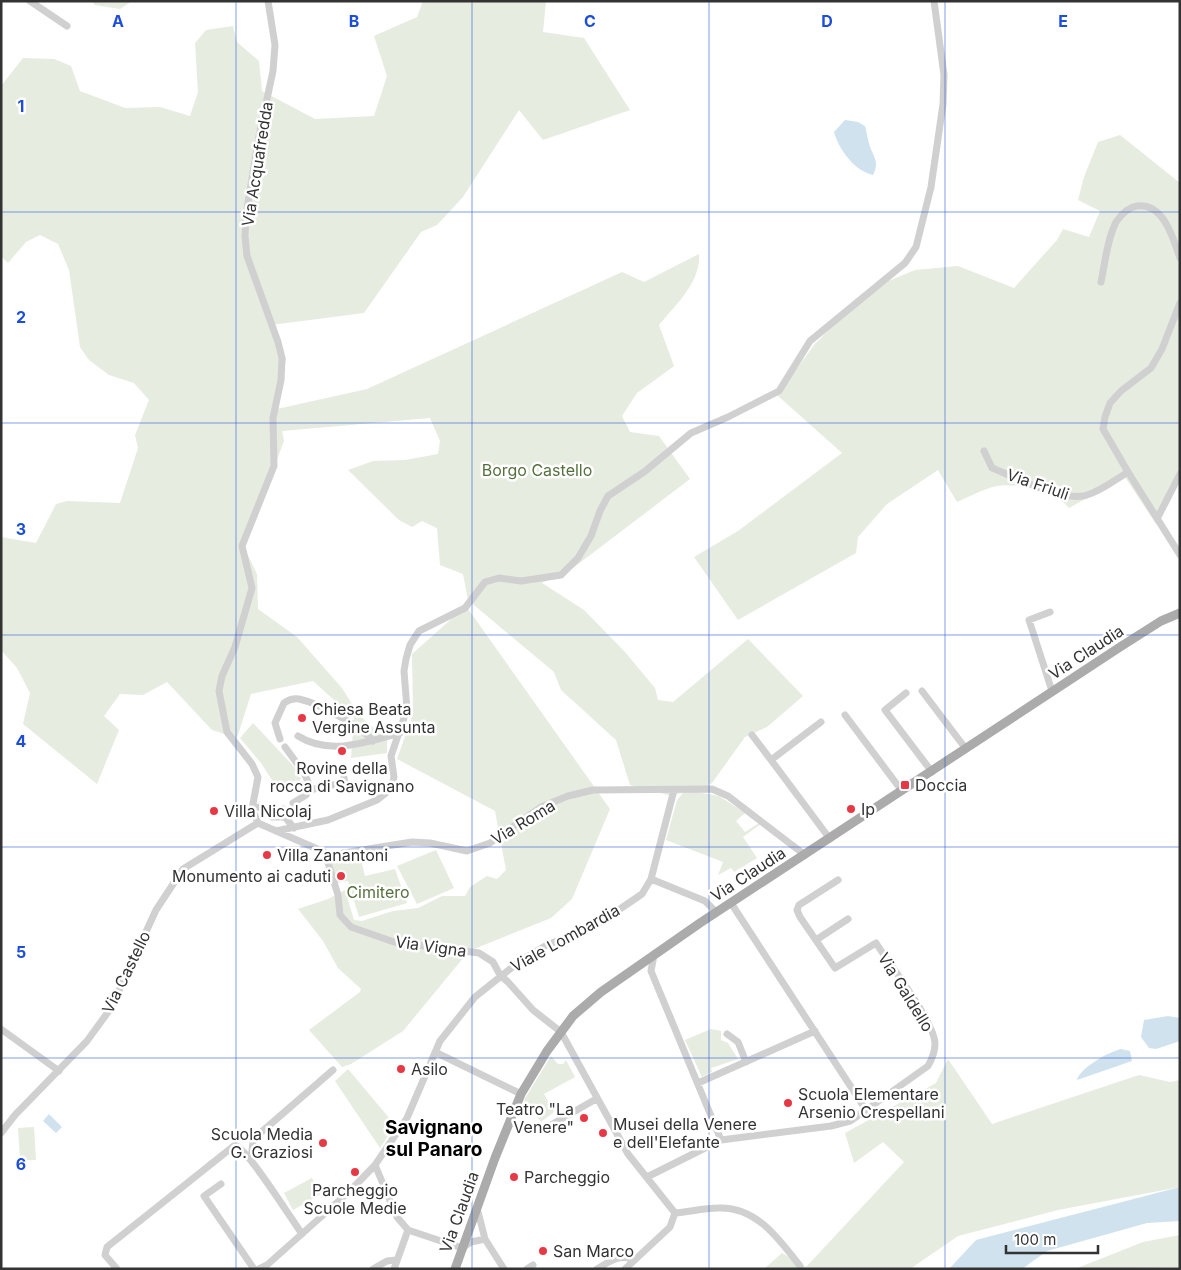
<svg xmlns="http://www.w3.org/2000/svg" width="1181" height="1270" font-family="Inter,sans-serif">
<style>
.green{fill:#e6ecdf}
.water{fill:#cfe2ee}
.lines{fill:none;stroke-linecap:round;stroke-linejoin:round}
.minor{stroke:#d0d0d0;stroke-width:7}
.major{stroke:#ababab;stroke-width:9}
.grid{fill:none;stroke:#1d4ed8;stroke-width:1;stroke-opacity:0.55}
.poi-dot{fill:#e63946;stroke:#fff;stroke-width:2}
.labels{text-anchor:middle;dominant-baseline:central;stroke-width:5;stroke-linejoin:round;paint-order:stroke}
.street-label{font-size:16px;fill:#333;stroke:#fff}
.park-label{font-size:16px;fill:#56703f;stroke:#fff}
.poi-label{font-size:16px;fill:#333;stroke:#fff;text-anchor:start}
.quarter-label{font-size:19px;font-weight:bold;fill:#000;stroke:#fff}
.grid-label{font-size:16px;text-anchor:middle;font-weight:bold;fill:#1d4ed8;stroke:#fff;stroke-width:5;stroke-linejoin:round;paint-order:stroke}
</style>
<rect width="100%" height="100%" fill="#fff"/>
<path class="green" d="M92,1H132L120,9L95,5Z
M423,1H546L543,32L584,38L630,110L543,140L519,110L463,197L437,225L421,232L364,313L271,325L286,359L277,409L367,389L622,272L644,282L699,254C701,282 676,304 659,325L674,366L637,393L622,416L630,432L659,436L690,479L573,568L542,583L584,610L625,652L655,688L658,700L673,702L748,639L803,696L767,727L745,737L712,783L697,792L719,796L745,813L736,821L745,832L759,823L761,824L743,837L757,858L734,872L731,868L718,875L723,862L666,840L677,800L683,793L668,795L630,785L616,740L561,690L554,672L468,600L463,574L440,565L437,528L422,521L412,527L399,520L348,470L373,461L405,460L438,454L440,441L430,418L282,431L284,441L244,547L257,574L258,609L297,637L342,688L358,714L387,740V753L351,758L354,718L313,681L251,694L237,738L212,730L167,682L143,695L120,694L104,716L119,730L97,784L23,724L30,693L17,668L1,650V537L36,543L56,504L67,501L120,503L138,448L135,435L149,400L134,383L109,375L89,360L80,347L69,270L58,244L40,235L26,242L8,263L1,256V86L23,58L54,59L71,66L80,91L125,108L160,107L190,116L198,92L195,43L206,30L233,26L237,42L259,61L262,91L315,119L374,116L387,76L374,36L417,17Z
M1120,135L1180,183V475L1156,524L1125,477L1069,508C1058,493 1015,482 997,486C983,489 969,497 957,502L938,470L887,504L858,537L856,553L738,620L694,557L738,531L842,453L777,395L815,344L869,289L915,270L958,266L1014,288L1057,240L1063,229L1089,237L1100,211L1078,200L1084,177L1098,142Z
M466,606L610,809L572,899L551,918L469,951L403,1031L351,1064L342,1067L309,1030L360,992L361,989L338,968L323,941L298,909L328,899L345,890L354,920L362,921L393,911L418,908L442,896H465L470,887L487,876L497,879L506,870L495,811L397,759L413,714L412,654Z
M253,723L297,770L294,773L301,778L299,782L296,780L279,791L261,763L240,738Z
M436,850L454,888L417,904L397,866Z
M360,856L365,876L395,869L407,903L359,917L348,881L337,883L328,857Z
M711,1029L721,1031V1040L728,1043L738,1059L711,1068L712,1072L702,1077L685,1040Z
M551,1056L558,1064H563L566,1060L575,1077L544,1094L554,1112L541,1122L524,1100Z
M948,1059L992,1124L1139,1075L1170,1082L1180,1080V1187L1058,1210L958,1236L910,1269H764L782,1253L806,1267L904,1162L883,1142L854,1163L845,1133L936,1083Z
M348,1069L395,1125L380,1148L335,1081Z
M34,1127L36,1160H20L18,1128Z
M312,1178L321,1194L293,1210L284,1193Z
M1180,1235V1267L1075,1269L1143,1242Z"/>
<path class="water" d="M845,120L858,122L865,126C867,133 868,141 870,147C875,159 879,163 873,175C855,171 839,150 834,132Z
M1168,1016L1180,1018V1041L1156,1049L1149,1048L1141,1037L1144,1020Z
M1121,1049L1130,1051L1132,1061L1077,1080C1080,1068 1108,1052 1121,1049Z
M49,1114L62,1127L56,1133L43,1121Z
M1180,1187V1221L1147,1223L1047,1251L1022,1269H949L976,1240Z"/>
<g class="lines">
<path class="minor" d="M30,1L67,26
M1101,282C1105,263 1107,240 1116,222C1121,215 1129,207 1137,206C1164,203 1173,238 1180,258
M984,451L992,468C1015,477 1064,503 1087,495C1101,491 1115,480 1128,472L1180,555
M1128,472L1103,429L1105,417L1110,403L1121,391L1151,368L1162,349L1180,303
M1158,517L1180,474
M1050,612L1029,620L1052,691
M922,691L966,749
M906,693L885,710L932,772
M845,715L902,791
M821,722L771,760L830,839
M752,735L771,760
M298,736C330,756 367,742 400,733
M280,739L275,723L284,703C288,700 293,698 299,699C318,703 361,726 373,741
M285,747L304,773L310,786L306,795L293,803
M309,791L320,787L345,783L344,778
M253,806L266,809L272,817H285L294,828
M272,817L283,809
M258,823L252,809L258,777L252,764L227,732L219,691L222,676L235,647L252,588L242,546L274,466L273,418L281,380L282,358L278,342L247,256L245,236L246,215L259,136L273,71L275,45L268,1
M258,823L331,855L412,842L430,843L467,851L490,843L541,807L568,796L593,790L712,789L728,796L805,855
M276,831L328,820L377,800L391,789L394,777L391,756L407,709L404,671L406,659L410,645L419,631L465,608L485,582L499,578L521,581L561,575L578,558L591,536L600,511L608,496L644,472L691,433L728,417L779,391L810,341L905,263L916,247L931,187L943,104L944,75L934,1
M325,853L338,895L340,915L351,927L394,942L479,953L493,962L500,975L508,982L533,1010L561,1032L628,1154L675,1213L670,1227L625,1269
M651,879L705,901L716,912
M731,903L866,1110L928,1066C932,1059 935,1052 935,1044C935,1022 889,964 876,943L835,968L800,917L797,910L799,905L838,880
M816,940L848,919
M654,955L651,971L721,1140L831,1126L850,1121L866,1110
M1,1029L59,1071
M727,1034L738,1042L746,1062
M435,1052L517,1092
M698,1083L815,1031
M551,1125L596,1099
M1,1133L15,1115L87,1041L111,1008L156,910L183,869L258,823
M251,1159L253,1142L258,1135L333,1070
M375,1165L397,1217L408,1230L462,1248L471,1242L485,1239
M647,1177L721,1140
M221,1184L204,1196L254,1269
M477,1208L485,1239L504,1269
M675,1213C689,1212 703,1208 718,1208C756,1206 779,1239 800,1266
M117,1269L105,1255L107,1247L235,1145C246,1147 292,1220 302,1234
M259,1269L267,1265L350,1191L375,1165L407,1118L440,1041L475,997L520,961L547,945L595,926L642,894L651,879L674,790
M373,1269L387,1261L396,1260
M394,1269L408,1230
M527,1269L533,1265
M597,1269C608,1262 621,1253 634,1260"/>
<path class="major" d="M455,1269L495,1158L521,1094L547,1051L573,1016L601,992L700,923L1120,647L1161,621L1180,613"/>
</g>
<path class="grid" d="M236,1V1269M472,1V1269M709,1V1269M945,1V1269M1,212H1180M1,423H1180M1,635H1180M1,847H1180M1,1058H1180"/>
<g class="poi-dot">
<circle cx="302" cy="718" r="5"/>
<circle cx="342" cy="751" r="5"/>
<rect x="900" y="780" width="10" height="10" rx="2.5"/>
<circle cx="851" cy="809" r="5"/>
<circle cx="214" cy="811" r="5"/>
<circle cx="267" cy="855" r="5"/>
<circle cx="341" cy="876" r="5"/>
<circle cx="401" cy="1069" r="5"/>
<circle cx="788" cy="1103" r="5"/>
<circle cx="584" cy="1118" r="5"/>
<circle cx="603" cy="1133" r="5"/>
<circle cx="323" cy="1143" r="5"/>
<circle cx="355" cy="1172" r="5"/>
<circle cx="514" cy="1177" r="5"/>
<circle cx="543" cy="1251" r="5"/>
</g>
<g class="labels">
<g class="street-label">
<text transform="translate(257 164) rotate(-81)">Via Acquafredda</text>
<text transform="translate(1038 484) rotate(19)">Via Friuli</text>
<text transform="translate(1086 652) rotate(-33)">Via Claudia</text>
<text transform="translate(523 822) rotate(-31)">Via Roma</text>
<text transform="translate(748 874) rotate(-33)">Via Claudia</text>
<text transform="translate(565 938) rotate(-29)">Viale Lombardia</text>
<text transform="translate(431 946) rotate(8)">Via Vigna</text>
<text transform="translate(126 972) rotate(-64)">Via Castello</text>
<text transform="translate(906 992) rotate(58)">Via Galdello</text>
<text transform="translate(459 1212) rotate(-70)">Via Claudia</text>
</g>
<g class="park-label">
<text x="537" y="470">Borgo Castello</text>
<text x="378" y="892">Cimitero</text>
</g>
<g class="poi-label">
<text x="312" y="709">Chiesa Beata<tspan x="312" dy="18">Vergine Assunta</tspan></text>
<text x="342" y="768" text-anchor="middle">Rovine della<tspan x="342" dy="18">rocca di Savignano</tspan></text>
<text x="915" y="785">Doccia</text>
<text x="861" y="809">Ip</text>
<text x="224" y="811">Villa Nicolaj</text>
<text x="277" y="855">Villa Zanantoni</text>
<text x="331" y="876" text-anchor="end">Monumento ai caduti</text>
<text x="411" y="1069">Asilo</text>
<text x="798" y="1094">Scuola Elementare<tspan x="798" dy="18">Arsenio Crespellani</tspan></text>
<text x="574" y="1109" text-anchor="end">Teatro "La<tspan x="574" dy="18">Venere"</tspan></text>
<text x="613" y="1124">Musei della Venere<tspan x="613" dy="18">e dell'Elefante</tspan></text>
<text x="313" y="1134" text-anchor="end">Scuola Media<tspan x="313" dy="18">G. Graziosi</tspan></text>
<text x="524" y="1177">Parcheggio</text>
<text x="355" y="1190" text-anchor="middle">Parcheggio<tspan x="355" dy="18">Scuole Medie</tspan></text>
<text x="553" y="1251">San Marco</text>
</g>
<g class="quarter-label">
<text x="434" y="1127">Savignano<tspan x="434" dy="22">sul Panaro</tspan></text>
</g>
</g>
<g class="grid-label">
<text x="118" y="27">A</text>
<text x="354" y="27">B</text>
<text x="590" y="27">C</text>
<text x="827" y="27">D</text>
<text x="1063" y="27">E</text>
<text x="21" y="112">1</text>
<text x="21" y="323">2</text>
<text x="21" y="535">3</text>
<text x="21" y="747">4</text>
<text x="21" y="958">5</text>
<text x="21" y="1170">6</text>
</g>
<rect width="1181" height="1270" fill="none" stroke="#333333" stroke-width="5"/>
<path d="M1006 1245v8h92v-8" fill="none" stroke="#333333" stroke-width="2.5"/>
<text x="1014" y="1245" font-size="15" fill="#333333" stroke="#ffffff" stroke-width="4" paint-order="stroke">100 m</text>
</svg>
